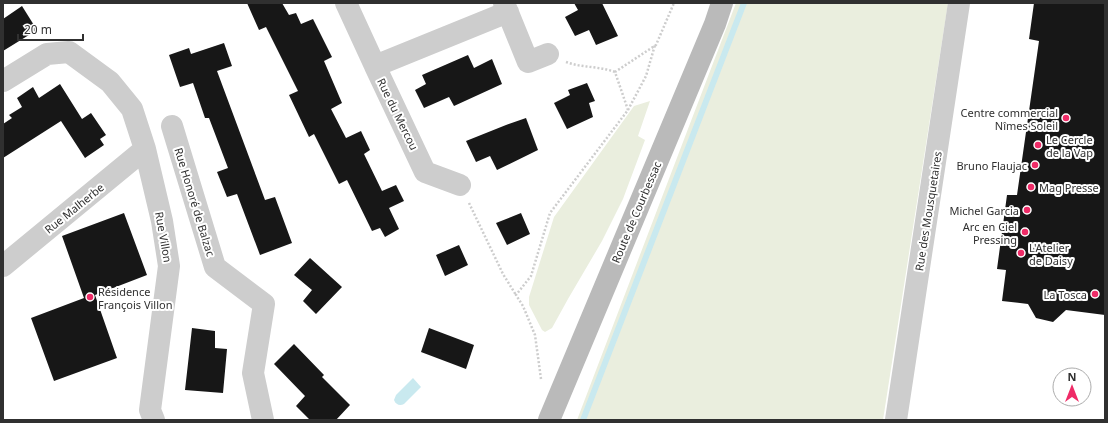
<svg xmlns="http://www.w3.org/2000/svg" width="1108" height="423" font-family="'Noto Sans',sans-serif">
<style>
.green{fill:#eaeede}
.water{fill:#c9e9ef}
.lines{fill:none;stroke-linecap:round;stroke-linejoin:round}
.stream{stroke:#c9e9ef;stroke-width:6}
.building{fill:#171717}
.path{stroke:#cdcdcd;stroke-width:2.5;stroke-dasharray:2 2;stroke-linecap:butt}
.street{stroke:#cdcdcd;stroke-width:22}
.secondary{stroke:#bababa;stroke-width:22}
.poi-dot{fill:#ef2b67;stroke:#fff;stroke-width:1.5}
.labels{text-anchor:middle;dominant-baseline:central;stroke-width:4;stroke-linejoin:round;paint-order:stroke}
.poi-label{font-size:11px;fill:#303030;stroke:#fff;text-anchor:end}
.street-label{font-size:11px;fill:#303030;stroke:#fff}
</style>
<rect width="100%" height="100%" fill="#fff"/>
<path class="green" d="M736,3H948L883,420H577Z
M650,101L638,136L645,140L623,199L602,241L568,299L552,328L545,332L542,330L529,305V297L554,217L634,106Z"/>
<path class="water" d="M413,378L421,387L404,404C400,406 396,405 394,400L396,395Z"/>
<g class="lines">
<path class="stream" d="M583,420L744,3"/>
</g>
<path class="building" d="M247,3H282L289,15L296,13L301,24L313,19L332,57L324,61L342,103L331,109L346,138L361,131L370,150L364,154L382,191L396,185L404,201L389,208L399,229L385,237L380,228L372,231L347,180L339,184L314,134L309,137L289,95L298,91L266,27L259,30Z
M574,3H602L618,36L596,45L589,30L575,36L565,17L578,10Z
M1034,3H1105V315L1066,310L1053,322L1036,318L1028,304L1002,301L1006,270L997,269L1007,195H1017L1039,41L1029,39Z
M22,6L37,30L3,51V19Z
M224,43L232,66L217,71L265,200L275,197L292,243L260,255L237,194L227,197L217,172L228,168L209,118H205L193,83L180,87L169,55L189,48L191,54Z
M468,55L474,68L492,59L502,84L454,106L449,97L424,108L415,90L426,84L422,75Z
M587,83L595,101L589,103L593,117L567,129L554,103L570,95L568,90Z
M60,84L82,119L91,113L106,135L100,139L104,145L85,158L61,121L3,158V124L12,118L9,115L22,107L17,98L33,87L39,98Z
M526,118L538,150L497,170L490,156L476,162L466,141L506,125Z
M124,213L147,275L95,295L117,358L54,381L31,318L84,298L62,236Z
M521,213L530,234L507,245L496,223Z
M459,245L468,265L445,276L436,255Z
M310,258L342,287L316,314L303,301L312,290L294,275Z
M192,328L215,331V348L227,349L223,393L185,390Z
M429,328L474,345L466,369L421,352Z
M294,344L324,375L322,377L350,405L336,420H310L296,406L305,396L274,364Z"/>
<g class="lines">
<path class="path" d="M566,62C582,68 599,66 615,72
M628,110L646,76L655,45
M469,203L503,274L516,295
M541,379L535,335L523,306L516,295L531,276L550,213L628,110L615,72L656,45L674,3"/>
<path class="street" d="M346,3L375,66
M504,3L528,62L548,54
M3,81L47,54L69,52L110,82L132,109L145,149L162,221L169,266L150,410L154,420
M172,126L215,267L264,304L253,373L263,420
M460,185L425,172L375,66L508,12
M3,266L145,149
M896,420L959,3"/>
<path class="secondary" d="M549,420L715,24L722,3"/>
</g>
<g class="poi-dot">
<circle cx="1066" cy="118" r="4"/>
<circle cx="1038" cy="145" r="4"/>
<circle cx="1035" cy="165" r="4"/>
<circle cx="1031" cy="187" r="4"/>
<circle cx="1027" cy="210" r="4"/>
<circle cx="1025" cy="232" r="4"/>
<circle cx="1021" cy="253" r="4"/>
<circle cx="1095" cy="294" r="4"/>
<circle cx="90" cy="297" r="4"/>
</g>
<g class="labels">
<g class="poi-label">
<text x="1058" y="112">Centre commercial<tspan x="1058" dy="13">Nîmes Soleil</tspan></text>
<text x="1046" y="139" text-anchor="start">Le Cercle<tspan x="1046" dy="13">de la Vap</tspan></text>
<text x="1027" y="165">Bruno Flaujac</text>
<text x="1039" y="187" text-anchor="start">Mag Presse</text>
<text x="1019" y="210">Michel Garcia</text>
<text x="1017" y="226">Arc en Ciel<tspan x="1017" dy="13">Pressing</tspan></text>
<text x="1029" y="247" text-anchor="start">L'Atelier<tspan x="1029" dy="13">de Daisy</tspan></text>
<text x="98" y="291" text-anchor="start">Résidence<tspan x="98" dy="13">François Villon</tspan></text>
<text x="1087" y="294">La Tosca</text>
</g>
<g class="street-label">
<text transform="translate(398 114) rotate(64)">Rue du Mercou</text>
<text transform="translate(195 202) rotate(73)">Rue Honoré de Balzac</text>
<text transform="translate(74 208) rotate(-39)">Rue Malherbe</text>
<text transform="translate(928 211) rotate(-81)">Rue des Mousquetaires</text>
<text transform="translate(636 212) rotate(-67)">Route de Courbessac</text>
<text transform="translate(164 237) rotate(80)">Rue Villon</text>
</g>
</g>
<rect width="1108" height="423" fill="none" stroke="#303030" stroke-width="8"/>
<g transform="translate(1072 387)"><circle r="19" fill="#ffffff" stroke="#acacac"/>
<path d="M0-3L7 15L0 10L-7 15Z" fill="#ef2b67"/>
<text y="-6" font-size="11" font-weight="bold" text-anchor="middle" fill="#303030">N</text>
</g>
<path d="M18 34v6h65v-6" fill="none" stroke="#303030" stroke-width="2"/>
<text x="24" y="34" font-size="12" fill="#303030" stroke="#ffffff" stroke-width="3" paint-order="stroke">20 m</text>
</svg>
